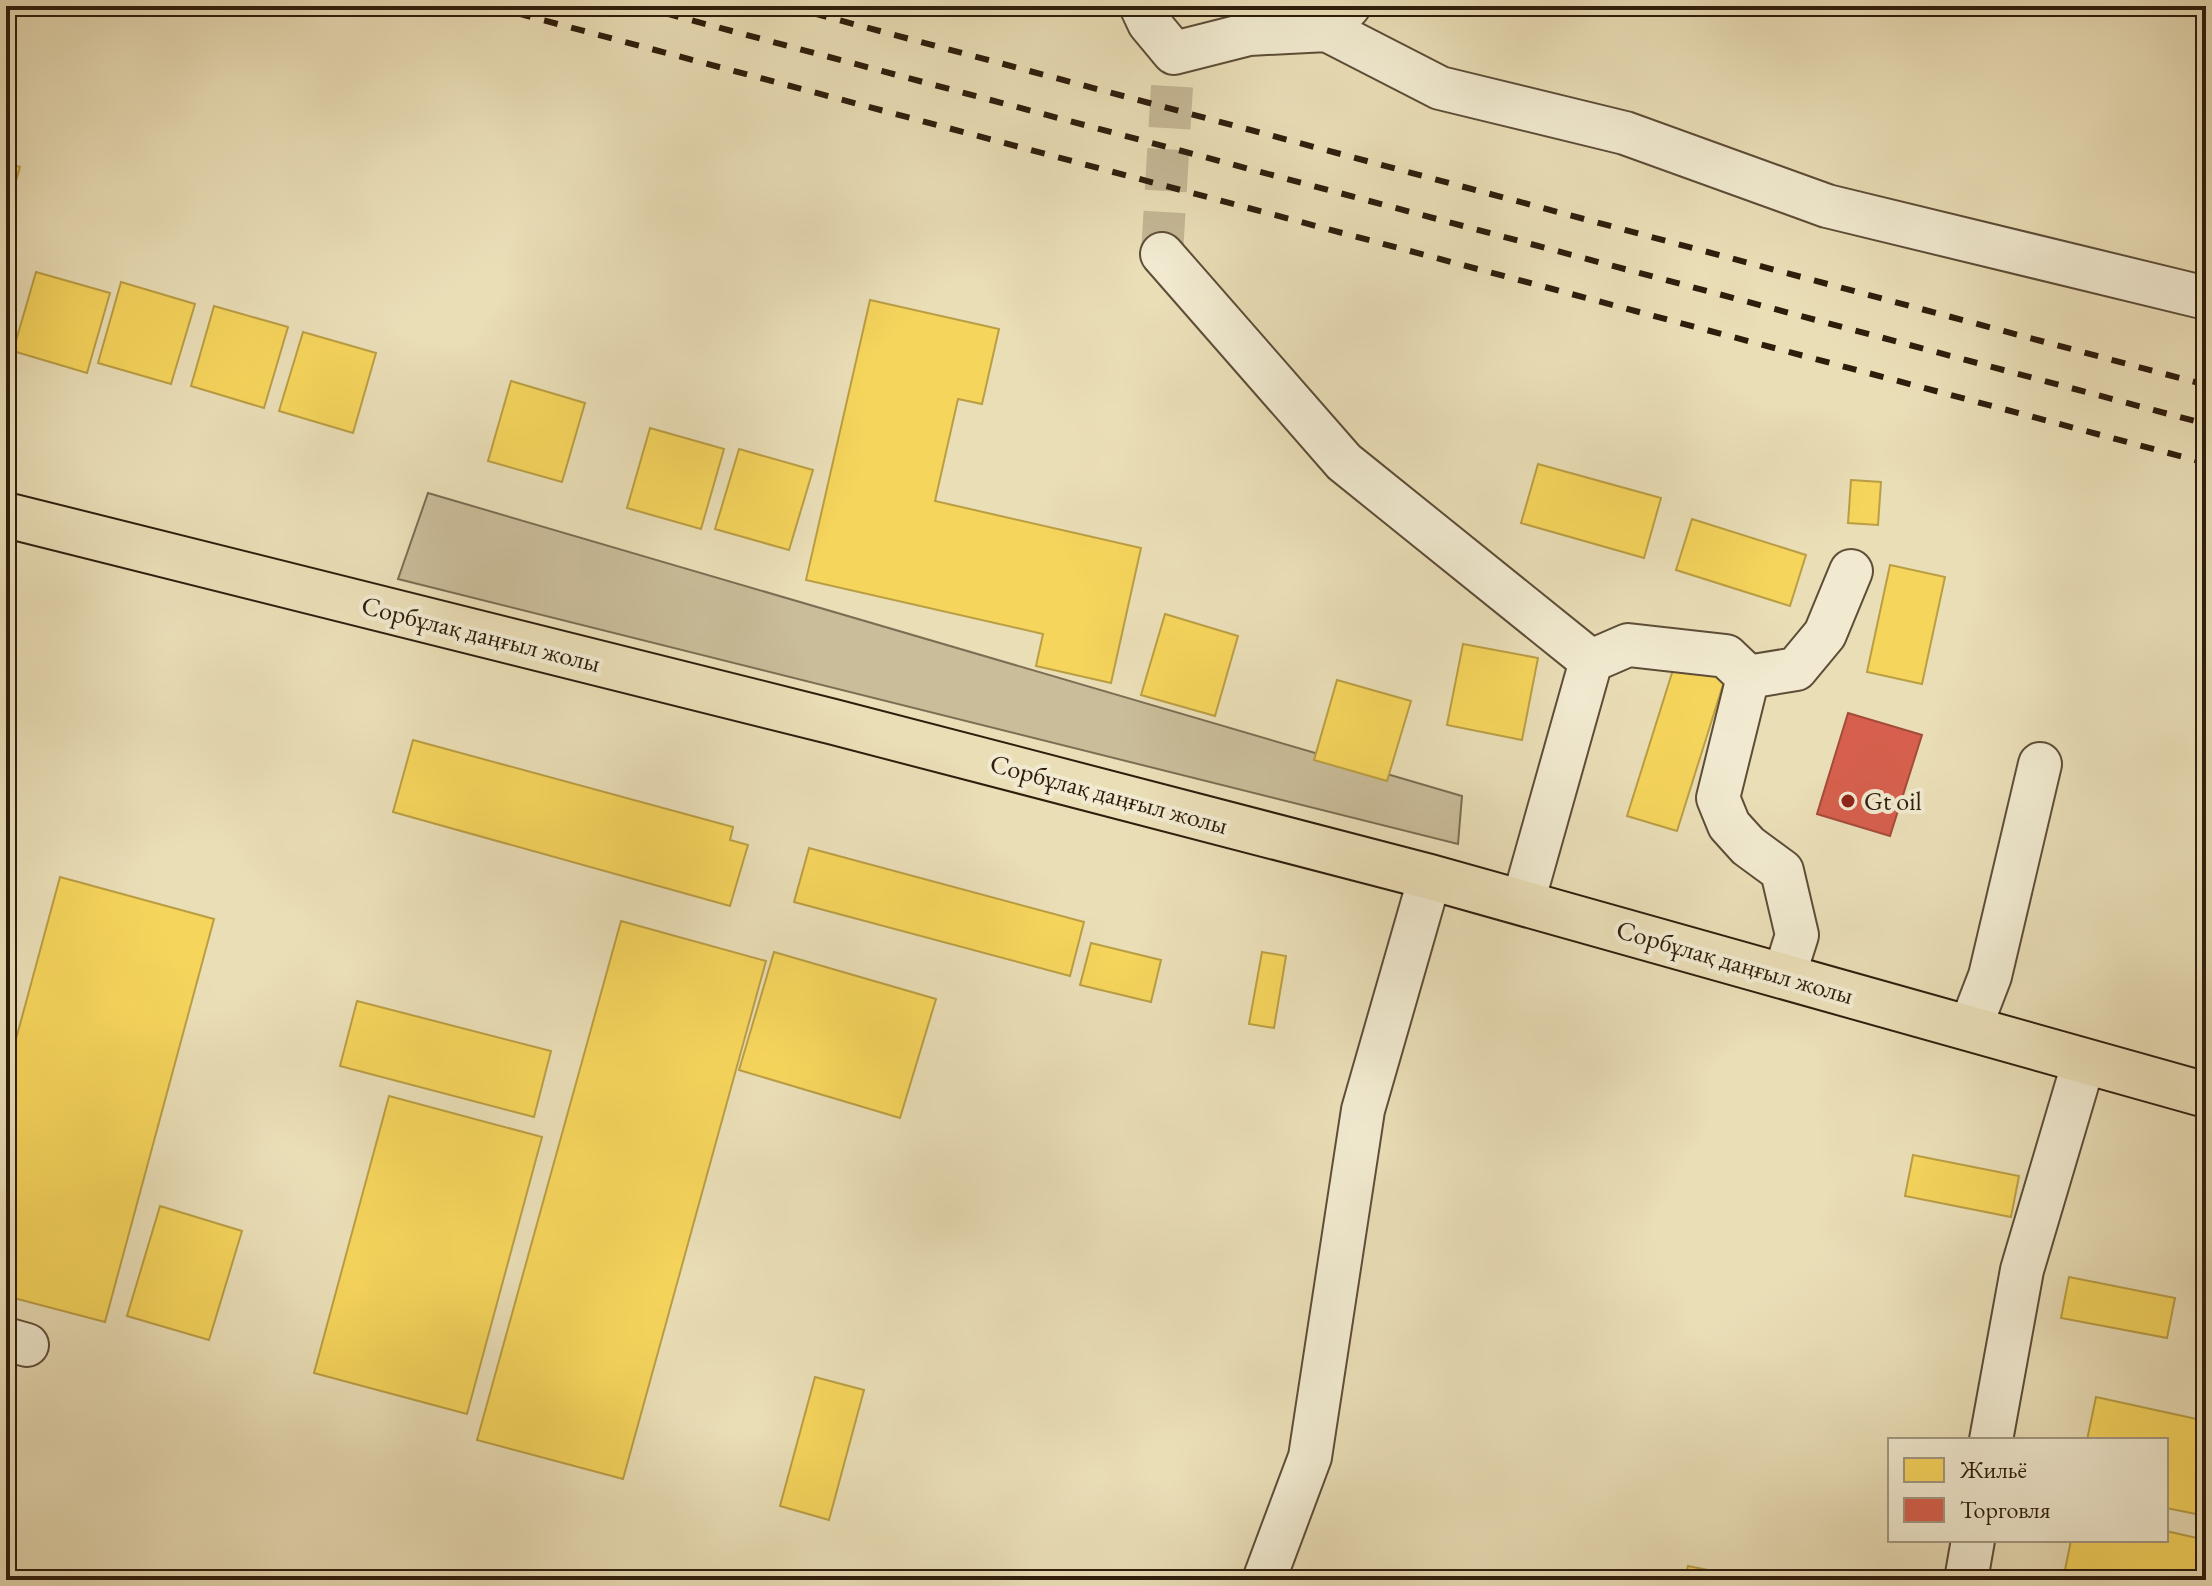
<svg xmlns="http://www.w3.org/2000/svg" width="2212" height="1586" font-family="'EB Garamond',serif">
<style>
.green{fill:#cabd9a;stroke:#7c6d53;stroke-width:2}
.homes{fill:#f6d55c;stroke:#ba9e44;stroke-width:2}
.shops{fill:#d6604d;stroke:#a44c3a;stroke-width:2}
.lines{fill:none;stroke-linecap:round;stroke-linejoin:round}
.minor-tunnel{stroke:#c5b795;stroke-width:42;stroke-dasharray:42 21;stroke-linecap:butt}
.minor-casing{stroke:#5e4d37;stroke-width:46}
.major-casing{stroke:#2f1d0c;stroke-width:48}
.minor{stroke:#f1ead0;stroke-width:42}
.major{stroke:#eadeb7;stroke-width:44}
.rail{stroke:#2f1d0c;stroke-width:6;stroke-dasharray:14 14;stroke-linecap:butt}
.poi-dot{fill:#8f2418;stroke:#f1ead0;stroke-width:3}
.labels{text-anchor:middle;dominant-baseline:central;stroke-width:8;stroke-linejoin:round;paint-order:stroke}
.street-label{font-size:26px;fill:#2f1d0c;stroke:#f1ead0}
.poi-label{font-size:26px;fill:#2f1d0c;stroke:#f1ead0;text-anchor:start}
</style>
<rect width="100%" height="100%" fill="#eadeb7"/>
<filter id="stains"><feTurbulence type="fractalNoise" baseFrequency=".0025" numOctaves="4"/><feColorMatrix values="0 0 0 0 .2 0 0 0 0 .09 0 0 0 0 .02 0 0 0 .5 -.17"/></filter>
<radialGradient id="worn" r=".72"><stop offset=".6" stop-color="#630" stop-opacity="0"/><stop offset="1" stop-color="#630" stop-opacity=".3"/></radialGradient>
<path class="green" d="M428,493L1462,796L1458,844L398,579Z"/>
<path class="homes" d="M6,163L20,167L6,215Z
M36,272L110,293L87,373L13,351Z
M121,282L195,304L171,384L98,363Z
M870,300L999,329L982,404L958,399L935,501L1141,548L1111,683L1036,666L1043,634L806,580Z
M214,306L288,327L264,408L191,386Z
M303,332L376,353L353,433L279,411Z
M511,381L585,403L562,482L488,461Z
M650,428L724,449L701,529L627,508Z
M739,449L813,470L789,550L715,529Z
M1538,464L1661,498L1644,558L1521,523Z
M1851,480L1881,482L1878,525L1848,523Z
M1692,519L1806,555L1790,606L1676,570Z
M1890,565L1945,577L1922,684L1867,672Z
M1165,614L1238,636L1215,716L1141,695Z
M1463,644L1538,658L1522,740L1447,725Z
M1677,657L1727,672L1677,831L1627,816Z
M1337,680L1411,701L1387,781L1314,760Z
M413,740L733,827L730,840L748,845L730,906L393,812Z
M809,848L1084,922L1070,976L794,902Z
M60,877L214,919L105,1322L6,1296V1076Z
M621,921L766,961L623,1479L477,1440Z
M1091,943L1161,960L1151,1002L1080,985Z
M774,952L936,999L900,1118L739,1070Z
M1262,952L1286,956L1274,1028L1249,1024Z
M357,1001L551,1051L534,1117L340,1066Z
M389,1096L542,1137L467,1414L314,1373Z
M1913,1155L2019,1176L2011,1217L1905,1196Z
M160,1206L242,1231L209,1340L127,1316Z
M2069,1277L2175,1298L2167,1338L2061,1318Z
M815,1377L864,1390L829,1520L780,1506Z
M2096,1397L2206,1421V1516L2166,1508V1440H2087Z
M2166,1531L2206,1540V1580H2063L2071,1540H2166Z
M1688,1566L1757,1580H1685Z"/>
<path class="shops" d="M1848,713L1922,735L1890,836L1817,814Z"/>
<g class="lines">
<path class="minor-tunnel" d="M1162,254L1174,53"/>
<g class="minor-casing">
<path id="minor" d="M1141,6L1149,23L1174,53L1249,34L1327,30L1349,6
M1327,30L1440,88L1625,133L1827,206L2206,298
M1162,254L1344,462L1591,661L1523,902
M1591,661L1628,645L1726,656L1748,677L1718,798L1729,825L1748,846L1782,871L1797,935L1784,976
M1748,677L1796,669L1825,634L1851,571
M1970,1028L1990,976L2040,764
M6,1339L27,1345
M1991,1440L2022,1270L2084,1061
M1264,1580L1310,1457L1363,1110L1430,877
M1966,1580L1973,1540"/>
</g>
<g class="major-casing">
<path id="major" d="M6,515L834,722L1430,877L2206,1095"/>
</g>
<use href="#minor" class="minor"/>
<use href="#major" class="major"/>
<path class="rail" d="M490,6L2206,463
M638,6L2206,424
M786,6L2206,385"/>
</g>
<circle class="poi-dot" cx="1848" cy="801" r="8"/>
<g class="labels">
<g class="street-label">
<text transform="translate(481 634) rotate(14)">Сорбұлақ даңғыл жолы</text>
<text transform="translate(1109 794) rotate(15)">Сорбұлақ даңғыл жолы</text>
<text transform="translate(1735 962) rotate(16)">Сорбұлақ даңғыл жолы</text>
</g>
<g class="poi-label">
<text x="1864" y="801">Gt oil</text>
</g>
</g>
<rect width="2212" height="1586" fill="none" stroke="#eadeb7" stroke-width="32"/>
<rect x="8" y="8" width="2196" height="1570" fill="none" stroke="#2f1d0c" stroke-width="4"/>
<rect x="16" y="16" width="2180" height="1554" fill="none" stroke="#2f1d0c" stroke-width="2"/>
<rect x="1888" y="1438" width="280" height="104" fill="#f1ead0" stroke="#a39882" stroke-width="2"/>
<rect x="1904" y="1458" width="40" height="24" fill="#f6d55c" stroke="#a39882" stroke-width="2"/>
<text x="1960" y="1478" font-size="24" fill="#2f1d0c">Жильё</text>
<rect x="1904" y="1498" width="40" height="24" fill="#d6604d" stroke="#a39882" stroke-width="2"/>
<text x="1960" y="1518" font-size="24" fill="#2f1d0c">Торговля</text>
<rect width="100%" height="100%" filter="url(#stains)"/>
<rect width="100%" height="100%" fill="url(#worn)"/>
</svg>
